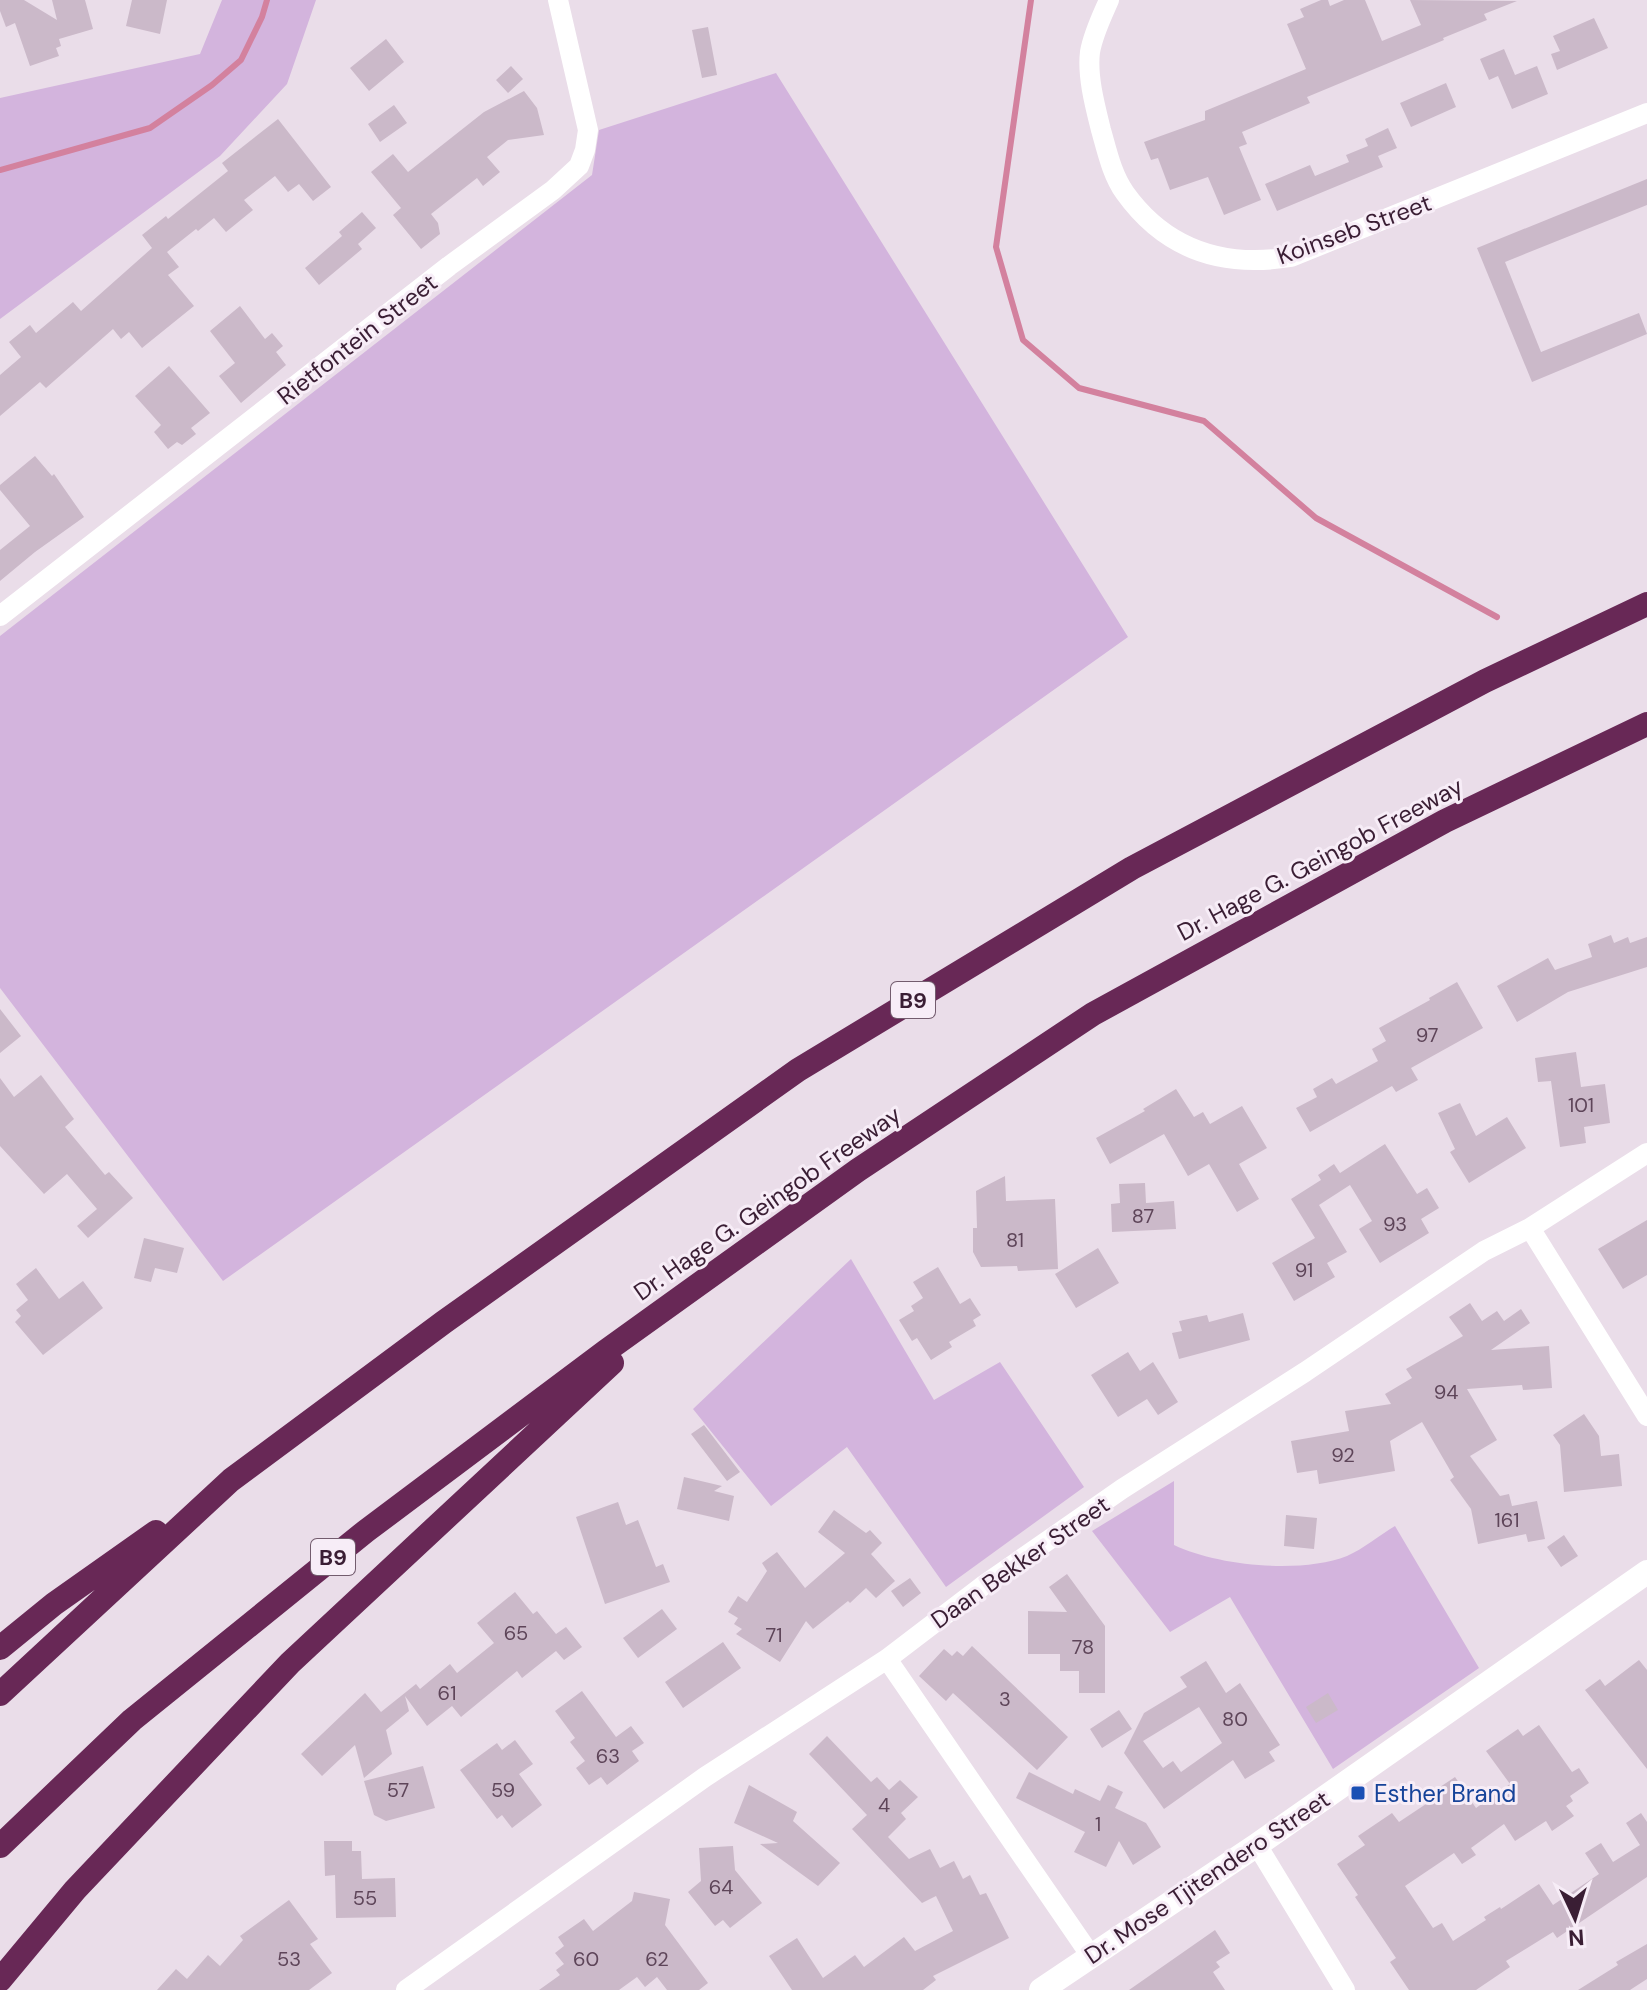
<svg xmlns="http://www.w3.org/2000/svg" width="1647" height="1990" font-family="'DM Sans',sans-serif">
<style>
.green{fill:#d3b4dd}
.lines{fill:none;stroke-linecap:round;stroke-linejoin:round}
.stream{stroke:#d3819e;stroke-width:6}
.building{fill:#cbb9c9;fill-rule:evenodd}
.street{stroke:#fff;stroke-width:20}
.secondary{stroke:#fff;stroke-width:24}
.highway{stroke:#682856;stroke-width:24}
.transit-dot{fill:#1a4fb4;stroke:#f7edf7;stroke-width:3}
.labels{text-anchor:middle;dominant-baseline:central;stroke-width:6;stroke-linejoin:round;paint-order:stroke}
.number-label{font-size:20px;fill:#5e4559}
.shield{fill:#f7edf7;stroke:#735c6e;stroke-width:2}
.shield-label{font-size:22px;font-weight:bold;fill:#3a1e34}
.street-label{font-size:24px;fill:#3a1e34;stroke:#f7edf7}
.transit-label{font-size:24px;fill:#164399;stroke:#f7edf7;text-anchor:start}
</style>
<rect width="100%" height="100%" fill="#eadde9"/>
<path class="green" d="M222,0H316L287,84L220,156L0,319V98L200,54Z
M776,73L1128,637L223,1281L0,988V636L592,175L599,130Z
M851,1259L934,1400L1000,1362L1084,1487L946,1587L847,1447L771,1506L693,1409Z
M1174,1481V1545C1218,1566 1301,1574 1347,1556C1363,1549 1380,1535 1395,1526L1479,1668L1333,1769L1230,1597L1170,1632L1092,1531Z"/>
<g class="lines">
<path class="stream" d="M1031,0L996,247L1023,340L1079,388L1204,421L1316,518L1497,617
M0,170L150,128L212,85L241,60L262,17L267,0"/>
</g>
<path class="building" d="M0,0H24L57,20L52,0H85L93,29L59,39L61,46L56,48L59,56L30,66L15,23L6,27L0,11Z
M132,0H167L160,34L126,26Z
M1321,0H1328L1330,6L1344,0H1365L1382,41L1421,25L1410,0L1517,1L1484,14L1487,20L1443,38L1444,40L1307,97L1310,103L1242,132L1247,144L1239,147L1261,200L1224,215L1208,177L1170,190L1158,158L1151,160L1144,142L1205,120V111L1306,69L1287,24L1304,17L1300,9Z
M1594,18L1608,48L1557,70L1551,54L1560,51L1553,36Z
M708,27L717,75L702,78L692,30Z
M386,39L404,62L369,91L350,68Z
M1504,49L1515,75L1537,66L1548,94L1512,109L1498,76L1489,80L1480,59Z
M511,66L523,79L508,93L496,80Z
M1446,83L1456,107L1411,127L1400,103Z
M524,91L537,108L544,135L508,140L487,157L500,172L483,186L477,178L431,214L438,223L440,234L421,249L393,215L401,208L371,172L393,154L408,172L484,112Z
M394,105L407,123L380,142L368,124Z
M278,119L331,187L313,201L299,184L288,192L275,176L244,200L253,210L226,232L214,218L198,231L196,229L167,252L179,267L168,275L194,306L142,348L129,332L121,339L113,329L46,388L40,382L0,416V375L21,357L9,342L30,325L36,333L73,302L81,311L152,248L142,235L166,216L168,219L228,171L222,163Z
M1388,128L1397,148L1378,156L1383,167L1277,211L1265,184L1310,165L1315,176L1349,162L1346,155L1368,146L1365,139Z
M1647,179V205L1505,262L1541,352L1639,313L1647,334L1532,382L1477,248Z
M362,212L376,228L358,244L362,249L319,285L305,268L342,236L339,232Z
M240,306L265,339L272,333L283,346L276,352L286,365L241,403L219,376L235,363L210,331Z
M169,366L210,413L191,428L196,434L182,445L177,442L168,449L154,432L161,425L135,396Z
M35,456L52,476L54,474L84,517L35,552L0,581V550L30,526L0,490V485Z
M1611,935L1614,943L1628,937L1630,943L1647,937V967L1568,992L1517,1022L1497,986L1548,958L1555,970L1592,957L1588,944Z
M1457,982L1483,1028L1411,1068L1418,1080L1396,1092L1392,1086L1310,1132L1296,1108L1317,1097L1313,1089L1332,1078L1336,1084L1378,1061L1372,1049L1386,1041L1379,1028L1430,1000L1429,998Z
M0,1009L21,1036L0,1053Z
M1576,1052L1581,1087L1605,1084L1610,1123L1584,1127L1586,1143L1560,1147L1551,1081L1538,1082L1535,1058Z
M41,1075L74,1119L65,1127L105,1175L109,1172L133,1198L88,1238L77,1226L97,1209L67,1174L44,1194L0,1146V1078L14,1097Z
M1176,1089L1194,1117L1203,1112L1210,1124L1242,1106L1267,1148L1239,1164L1259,1199L1237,1212L1209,1164L1188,1176L1164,1134L1110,1164L1096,1138L1145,1111L1143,1109Z
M1460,1103L1476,1136L1507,1117L1526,1148L1469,1183L1450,1152L1455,1149L1438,1113Z
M1385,1144L1417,1194L1427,1188L1439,1208L1421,1219L1429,1233L1380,1263L1359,1229L1372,1221L1350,1185L1319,1205L1347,1252L1327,1263L1335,1277L1294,1301L1272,1263L1315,1238L1291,1199L1321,1180L1318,1175L1334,1164L1340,1173Z
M1005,1176L1006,1201L1055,1199L1058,1269L1018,1271L1017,1266L981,1267L973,1252V1228H977L976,1191Z
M1145,1183L1146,1203L1174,1201L1176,1229L1112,1232L1111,1204L1120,1203L1119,1184Z
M1647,1220V1275L1623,1289L1598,1249Z
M144,1238L184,1248L177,1273L155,1268L151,1282L134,1278Z
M1098,1248L1119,1283L1076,1308L1055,1274Z
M938,1267L960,1304L970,1298L981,1315L973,1320L976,1326L949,1342L952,1347L931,1360L917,1338L912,1341L899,1320L914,1311L911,1306L923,1298L913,1282Z
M36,1268L59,1299L83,1281L103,1308L43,1355L15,1322L21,1316L16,1310L28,1300L16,1284Z
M1470,1303L1482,1321L1497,1311L1504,1321L1521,1309L1530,1323L1491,1350L1549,1346L1552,1388L1523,1390L1522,1385L1467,1389L1497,1440L1470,1456L1500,1496L1509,1494L1512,1506L1537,1501L1545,1539L1528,1542L1526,1534L1478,1544L1471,1509L1450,1480L1454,1477L1422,1422L1390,1441L1395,1471L1319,1484L1317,1470L1297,1473L1291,1441L1349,1431L1345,1411L1391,1404L1385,1394L1412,1378L1406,1369L1463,1336L1449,1317Z
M1243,1313L1250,1340L1179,1359L1172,1333L1182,1331L1179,1321L1207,1315L1209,1322Z
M1128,1352L1140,1371L1153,1362L1178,1402L1158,1415L1147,1399L1118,1417L1091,1375Z
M1584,1414L1599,1436L1601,1456L1619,1454L1622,1486L1564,1492L1560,1445L1553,1435Z
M704,1425L740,1472L727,1481L691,1434Z
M684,1477L722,1486L714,1491L734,1496L729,1521L677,1509Z
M618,1502L626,1525L638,1520L656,1567L663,1564L670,1582L605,1604L576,1517Z
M834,1510L866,1533L870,1530L882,1543L871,1554L895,1581L876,1598L866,1588L850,1603L848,1601L813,1629L806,1621L780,1662L736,1634L742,1629L734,1624L738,1618L728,1612L738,1596L747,1602L767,1571L762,1563L777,1552L805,1588L845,1553L818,1532Z
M1286,1515L1317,1518L1314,1549L1284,1546Z
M1564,1535L1578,1556L1561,1567L1547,1547Z
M1067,1574L1105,1626V1693H1079V1671H1060V1654H1028V1611L1067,1612L1049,1587Z
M910,1578L921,1593L903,1607L891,1591Z
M515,1592L533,1614L537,1611L556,1634L566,1627L582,1647L564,1660L556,1651L522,1678L517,1671L461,1717L452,1706L427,1726L405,1696L409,1711L386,1730L392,1754L364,1778L355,1745L322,1776L301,1754L365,1693L381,1712L416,1684L420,1689L450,1664L457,1673L494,1643L477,1623Z
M662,1609L677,1629L638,1658L623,1638Z
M723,1642L741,1668L683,1708L665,1682Z
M972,1646L1068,1737L1037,1770L953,1693L946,1701L919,1676L944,1649L952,1656L957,1651L963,1656Z
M1639,1660L1647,1670V1769L1585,1690L1600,1679L1605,1686Z
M1206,1661L1226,1693L1240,1683L1280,1745L1269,1752L1275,1761L1245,1779L1233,1760L1164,1809L1124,1753L1144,1713L1187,1687L1180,1677ZM1199,1707L1222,1743L1181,1772L1173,1761L1163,1768L1143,1741Z
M582,1691L616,1737L631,1726L644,1743L632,1751L639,1761L607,1785L601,1777L589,1785L576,1768L585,1761L570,1742L575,1738L555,1711Z
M1328,1693L1338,1710L1316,1723L1306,1707Z
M1119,1710L1132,1729L1102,1748L1090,1729Z
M1539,1725L1572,1772L1579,1768L1589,1783L1570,1796L1573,1801L1566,1806L1574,1816L1552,1831L1546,1821L1515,1841L1504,1824L1471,1848L1476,1855L1462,1864L1454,1853L1405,1886L1433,1928L1442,1923L1453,1941L1486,1920L1484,1917L1500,1907L1501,1909L1539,1884L1553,1905L1599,1874L1585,1853L1601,1843L1613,1862L1640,1845L1626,1823L1641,1813L1647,1822V1877L1557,1938L1553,1932L1506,1961L1510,1967L1476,1990H1409L1390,1962L1396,1958L1355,1897L1358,1895L1337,1864L1365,1845L1358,1836L1392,1813L1399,1822L1441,1794L1437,1789L1455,1777L1476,1808L1510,1784L1486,1751L1518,1729L1523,1736Z
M827,1736L871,1782L877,1777L889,1790L900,1780L918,1797L901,1813L906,1819L888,1837L909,1859L930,1849L940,1868L954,1861L963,1879L970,1875L980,1895L986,1893L1009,1938L933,1976L936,1980L923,1990H792L769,1956L797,1938L823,1978L855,1955L864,1967L904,1937L915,1951L953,1931L936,1896L922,1903L852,1829L867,1815L809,1754Z
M515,1740L533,1764L519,1774L542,1805L512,1828L502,1815L497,1819L460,1770L497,1743L502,1750Z
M423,1766L435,1808L386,1821L374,1815L364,1781Z
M1029,1772L1073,1794L1075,1789L1100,1801L1108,1785L1123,1792L1115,1808L1146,1823L1161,1847L1133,1865L1119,1841L1106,1867L1074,1852L1085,1832L1016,1798Z
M749,1785L797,1812L793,1821L840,1863L818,1886L760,1844L778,1843L734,1823Z
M324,1841H352V1851H361L362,1879L395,1878L396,1917L336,1918L335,1875L325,1876Z
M733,1846L735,1870L762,1903L730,1928L723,1920L715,1926L688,1892L701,1881L699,1848Z
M634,1892L670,1899L665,1925L708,1983L699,1990H667L657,1977L645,1987L637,1977L619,1990H539L560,1975L556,1970L564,1964L555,1953L564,1946L558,1937L584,1919L593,1931L632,1901Z
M289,1900L318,1939L310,1944L332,1973L309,1990H157L176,1969L187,1979L208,1955L220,1966L243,1940L240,1936Z
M1215,1930L1230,1953L1216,1962L1220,1967L1213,1972L1225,1990H1129Z
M1647,1944V1979L1630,1990H1578L1618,1965L1616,1962Z"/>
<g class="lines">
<path class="street" d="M1109,0C1102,16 1093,34 1090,52C1087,76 1095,106 1101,130C1107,151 1112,175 1125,193C1166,250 1223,268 1291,257L1647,113
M0,616L449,266L553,190L579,166L585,150L588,130L558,0
M1530,1228L1647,1416
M887,1659L1091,1956
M1257,1845L1345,1990
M406,1990L705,1777L887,1659L984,1585L1122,1489L1305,1372L1484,1251L1530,1228L1647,1153"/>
<path class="secondary" d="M1041,1990L1257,1845L1647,1572"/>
<path class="highway" d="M0,1648L54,1604L156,1532
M0,1694L231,1480L444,1322L798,1070L1132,868L1485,681L1647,604
M0,1846L132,1720L366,1531L606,1351L858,1170L1093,1014L1445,821L1647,724
M0,1980L75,1890L290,1663L612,1363"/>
</g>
<rect class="transit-dot" x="1350" y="1785" width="16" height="16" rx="4"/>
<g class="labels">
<g class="number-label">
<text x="1427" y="1035">97</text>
<text x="1581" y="1105">101</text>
<text x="1143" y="1216">87</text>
<text x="1395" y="1224">93</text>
<text x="1015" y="1240">81</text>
<text x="1304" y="1270">91</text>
<text x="1446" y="1392">94</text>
<text x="1343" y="1455">92</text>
<text x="1507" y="1520">161</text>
<text x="516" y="1633">65</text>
<text x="774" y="1635">71</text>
<text x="1083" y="1647">78</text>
<text x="447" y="1693">61</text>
<text x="1005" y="1699">3</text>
<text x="1235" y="1719">80</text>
<text x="608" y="1756">63</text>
<text x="398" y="1790">57</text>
<text x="503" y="1790">59</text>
<text x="884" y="1805">4</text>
<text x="1098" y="1824">1</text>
<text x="721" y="1887">64</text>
<text x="365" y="1898">55</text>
<text x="289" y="1959">53</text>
<text x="586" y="1959">60</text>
<text x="657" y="1959">62</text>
</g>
<g class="shield">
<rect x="891" y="982" width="44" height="36" rx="6"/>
<rect x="311" y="1539" width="44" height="36" rx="6"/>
</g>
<g class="shield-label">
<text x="913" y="1000">B9</text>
<text x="333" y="1557">B9</text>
</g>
<g class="street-label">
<text transform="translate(1354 229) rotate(-20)">Koinseb Street</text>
<text transform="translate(357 339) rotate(-38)">Rietfontein Street</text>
<text transform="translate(1320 859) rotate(-28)">Dr. Hage G. Geingob Freeway</text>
<text transform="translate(767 1203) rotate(-35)">Dr. Hage G. Geingob Freeway</text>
<text transform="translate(1020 1562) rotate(-35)">Daan Bekker Street</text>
<text transform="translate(1207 1877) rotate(-34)">Dr. Mose Tjitendero Street</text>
</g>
<g class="transit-label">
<text x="1374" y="1793">Esther Brand</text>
</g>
</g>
<g transform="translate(1575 1918) rotate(176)" stroke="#f7edf7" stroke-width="6" paint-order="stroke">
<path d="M0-6L14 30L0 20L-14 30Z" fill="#3a1e34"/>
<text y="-12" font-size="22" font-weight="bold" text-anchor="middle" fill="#3a1e34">N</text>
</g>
</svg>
